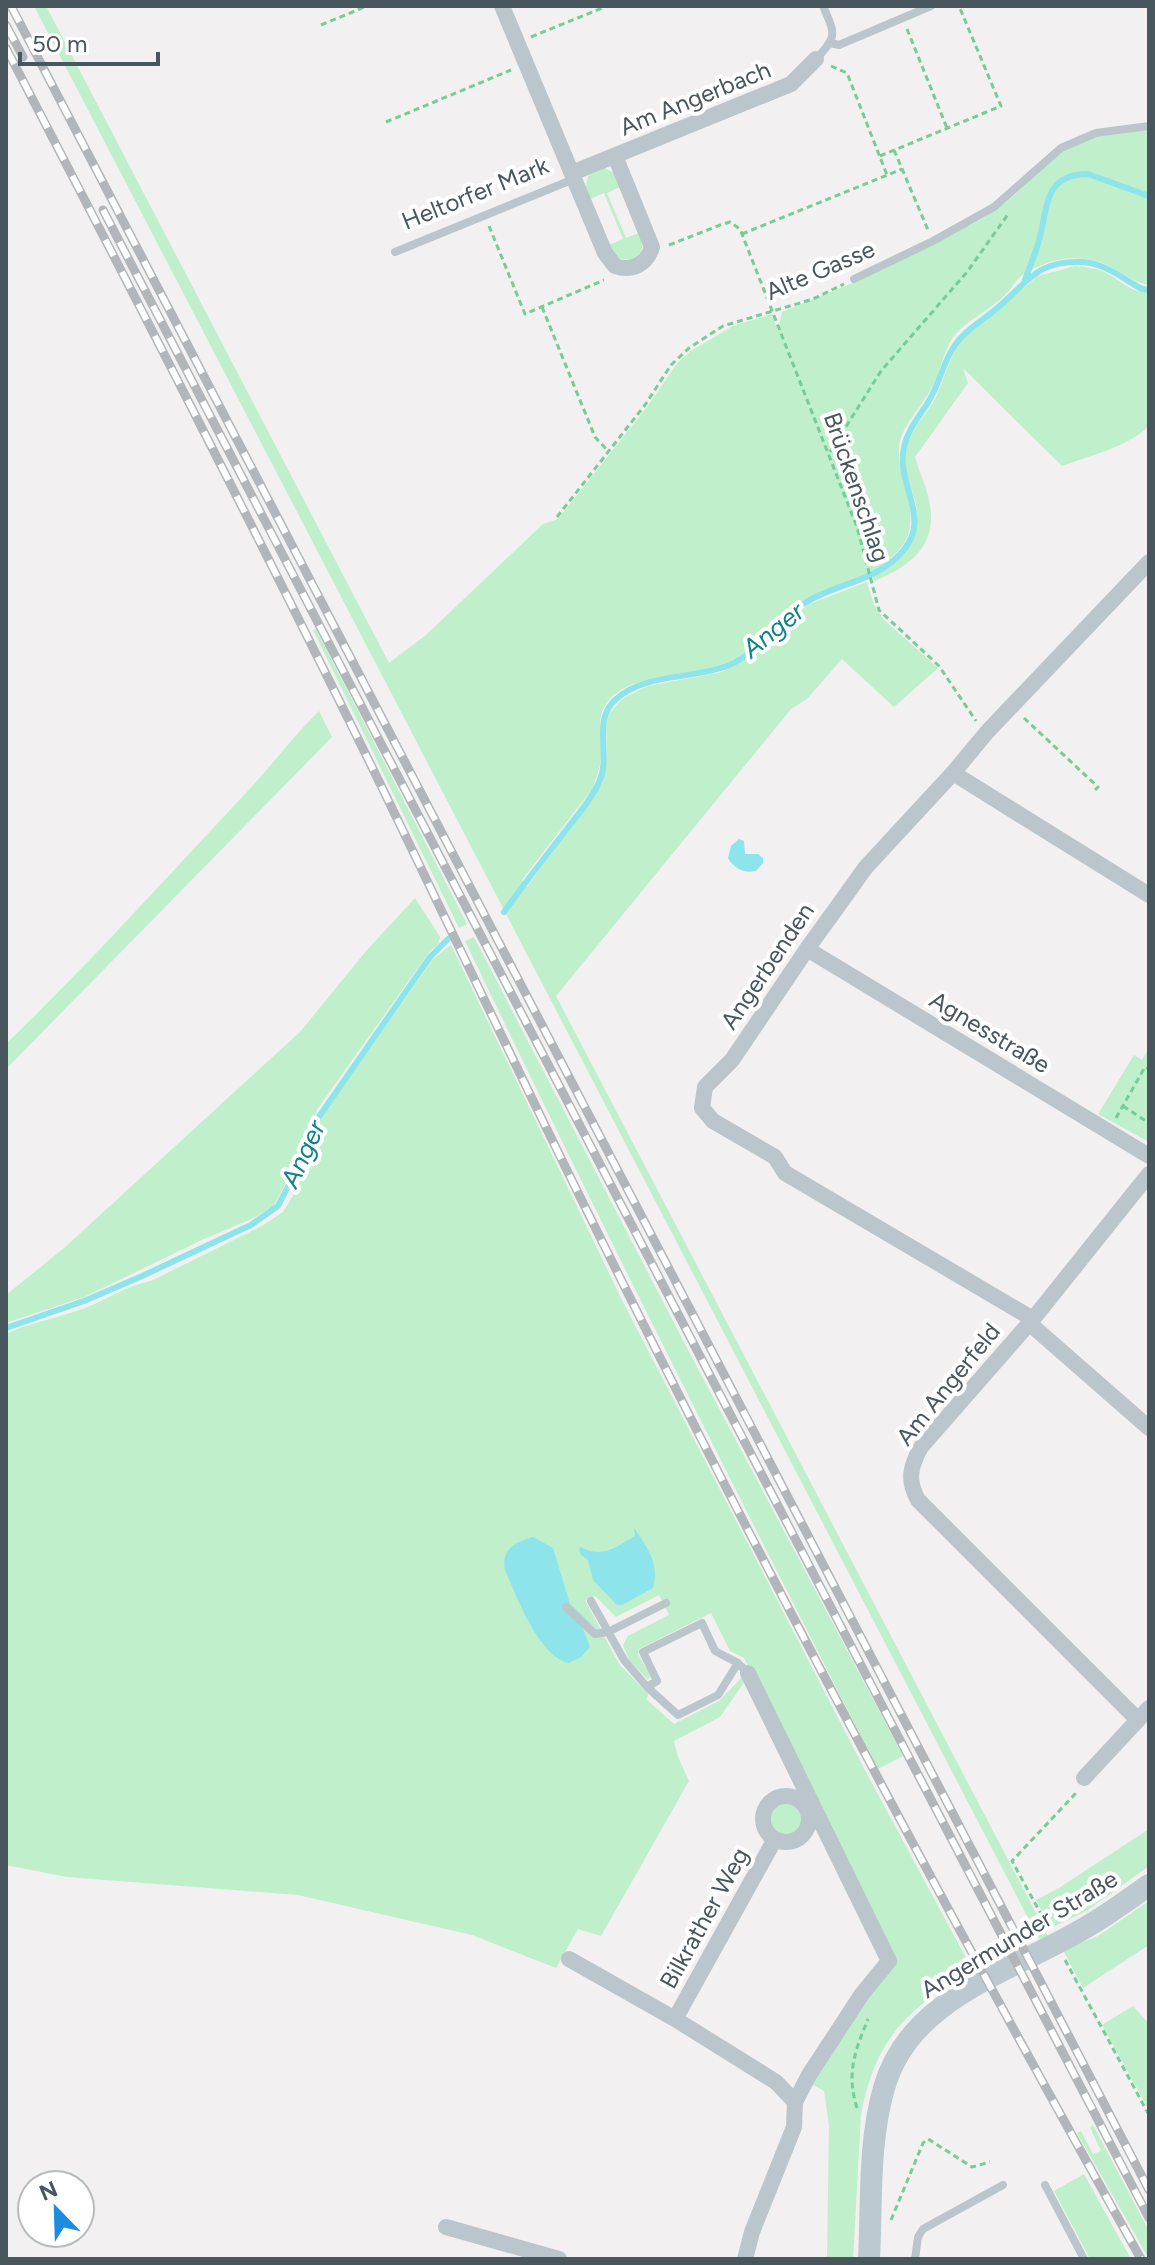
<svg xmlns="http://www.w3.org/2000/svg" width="1155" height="2265" font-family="Figtree,sans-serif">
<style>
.green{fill:#bfefcb}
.water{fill:#8de4eb}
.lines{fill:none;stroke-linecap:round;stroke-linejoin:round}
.stream{stroke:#8de4eb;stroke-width:6}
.path{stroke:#77cc97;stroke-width:3;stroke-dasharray:6 4;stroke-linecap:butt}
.lane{stroke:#bbc6cc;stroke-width:8}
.street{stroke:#bbc6cc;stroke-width:16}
.secondary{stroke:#bcc9d1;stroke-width:22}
.rail-casing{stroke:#b2b6ba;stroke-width:9}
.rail{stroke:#fff;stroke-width:6;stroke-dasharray:18;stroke-linecap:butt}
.labels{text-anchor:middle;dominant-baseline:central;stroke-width:8;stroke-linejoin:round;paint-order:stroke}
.street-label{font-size:24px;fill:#48565d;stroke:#fff}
.water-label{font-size:26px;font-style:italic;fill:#0f828b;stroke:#fff}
</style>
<rect width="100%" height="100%" fill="#f2f0f0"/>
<path class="green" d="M34,6H46L389,663L426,635L543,524L558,519L647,407L678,362L691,351L733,326L772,314L778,331L782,312L865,278L984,218L1009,200L1063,150L1097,137L1149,130V285C1132,282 1121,271 1105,264C1094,259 1076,257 1063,259C1051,261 1034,267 1024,274C1017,278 1013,286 1008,292C991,311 960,322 949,344C942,358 939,375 931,389C921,408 901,426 899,447C896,484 927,519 898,551C871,581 829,583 797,604C771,621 756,650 728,662C694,677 633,671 608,701C595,717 602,736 601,754C601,766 597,777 592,789L522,880L527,887L603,782L607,758L606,724L609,714L622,699L648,686L722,672L755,652L807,605L867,582L874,605L883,619L938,668L894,707L842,659L807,699L791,709L556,996L1048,1936L1039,1939Z
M604,168L613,172L620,187L607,193L626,238L639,233C643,245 645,252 632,260L616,258L609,245L623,239L604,193L590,199C585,191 585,183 589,175Z
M1075,266C1086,267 1098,268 1108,274C1122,282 1131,292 1149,293V425C1133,445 1087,457 1062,466L963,368L968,383L915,457C919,472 926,485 929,500C939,545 911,566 874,581L873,577C903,557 926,535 914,497C909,483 904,469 906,455C908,430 927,416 937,395C945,375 950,356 963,339L1038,276Z
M316,629L467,924L459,928L313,630Z
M319,711L332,737L6,1069V1044C89,964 167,877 246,793C271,766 293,737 319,711Z
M415,898L440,937L438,944L430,951L318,1108L299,1159L274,1205L256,1217L204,1239L84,1297L6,1323V1295L63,1249L300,1032L367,950Z
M474,937L685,1344L903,1756L878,1769C737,1494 598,1219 465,941Z
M451,945L622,1300L867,1774L972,1969C907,2011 876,2036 861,2115L853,2259H827L829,2125L824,2091L808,2082L892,1962L744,1658L730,1651L711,1613L639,1649L638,1654L650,1676L648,1680L629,1660L623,1645L628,1636L669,1615L659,1595L616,1617L595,1596L585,1600L619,1664L648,1694L647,1700L674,1724L719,1701L743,1676L745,1681L720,1717L674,1741L678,1757L689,1781L601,1936L578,1929L556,1968L472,1935L298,1895L67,1877L6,1865V1334C32,1322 59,1318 85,1308C108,1299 126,1286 151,1281L260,1227L283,1212L299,1186L319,1121L433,959Z
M1149,1048V1142L1098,1114L1134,1055L1142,1060Z
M771 1819a16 16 0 1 1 32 0a16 16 0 1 1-32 0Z
M1149,1829V1866L1088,1910L1051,1928L1036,1900L1059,1888Z
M1149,1901V1945L1083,1988L1063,1950L1098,1936Z
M1133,2006L1149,2024V2110L1102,2025Z
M1093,2125L1149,2231V2259L1077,2133L1081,2131L1093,2154L1101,2151L1090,2127Z
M1084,2174L1131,2259H1090L1054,2191Z"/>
<path class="water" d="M739,839L744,841L745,854H758L763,858V863L756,871C744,874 734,868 728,858L731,846Z
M634,1528C647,1547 660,1564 653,1588L622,1605H617L593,1580L588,1560L581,1555L579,1549L581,1547C602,1559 616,1547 635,1536Z
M533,1537L553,1548L570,1604L590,1623L583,1629L590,1647L581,1657L569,1663C539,1657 517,1597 505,1570C501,1549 515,1542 533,1537Z"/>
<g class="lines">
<path class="stream" d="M1025,280C1030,266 1036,252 1040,237C1048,205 1045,174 1088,174L1149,196
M504,912C524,884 545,857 566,830C578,814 592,799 600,780C611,754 592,721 615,700C645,672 694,680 729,665C759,652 776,621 803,604C832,585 868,583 895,559C938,521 895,489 904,447C908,428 921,415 930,399C940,382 943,362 955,345C965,330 982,321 996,309C1027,284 1035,260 1082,262C1105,263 1123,279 1142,289L1149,290
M6,1328L84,1301L140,1277L251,1225L278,1206L302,1159L316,1121L430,957L448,939"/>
<path class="path" d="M321,25L367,6
M907,29L947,128
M531,37L607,6
M831,66L847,73L887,175
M386,122L511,70
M894,150L928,230
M880,156L1001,106L959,6
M489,226L525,314L604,280
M742,234L902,169
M669,245L723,224L730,222L740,229L857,527L879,610L939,666L976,721
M542,307L595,437L608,451
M830,452L881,371L967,272L1009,213
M557,517L645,405L671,365L689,348L723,326L813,299L844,284
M1024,718L1098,787L1095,790
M1123,1106L1149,1123
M1116,1118L1145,1067L1149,1069
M1047,1925L1012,1861L1077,1792
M1065,1960L1149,2115
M857,2108C846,2073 855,2051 868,2019
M891,2220L923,2143L928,2139L972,2167L990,2162"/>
<path class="lane" d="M831,43L839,45L931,6
M816,59C838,36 835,34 823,6
M395,252L574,179
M854,279L933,241L994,207L1061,148L1096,133L1149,126
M591,1601L624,1660L647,1687L678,1715L718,1695L738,1663L748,1673
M566,1607L595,1634L608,1632L666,1603
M647,1687L657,1681L643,1652L702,1623L715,1651L738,1663
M1045,2185L1084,2259
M915,2259L918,2237L923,2229L1003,2185"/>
<path class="street" d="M502,6L605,253L615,266C632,272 647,264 652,247L615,156
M572,173L791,84L816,59
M953,773L1149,895
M807,949L1149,1156
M1033,1319L785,1173L775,1157L713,1121L702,1108L705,1087L732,1060L807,949L866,867L953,773L987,732L1149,562
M1029,1323L1149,1428
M1138,1720L918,1500C907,1480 910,1467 921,1447L1033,1319L1149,1174
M1084,1778L1149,1708
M763 1819a23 23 0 1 1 46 0a23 23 0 1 1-46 0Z
M569,1959L675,2019L776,2082L795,2102
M675,2019L775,1839
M446,2227L559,2259
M745,2259L752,2232L794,2127L795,2102L809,2075L862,1994L889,1961L748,1673"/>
<path class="secondary" d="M869,2259C872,2202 868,2144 884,2088C907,2006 993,1977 1061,1941C1093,1925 1121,1905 1149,1885"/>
<g class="rail-casing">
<path id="rail" d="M11,6L1149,2190
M6,25L23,57
M6,48C129,285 251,521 369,761C444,914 516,1068 592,1221C765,1572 950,1918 1141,2259
M103,210L1149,2218"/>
</g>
<use href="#rail" class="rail"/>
</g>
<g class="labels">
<g class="street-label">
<text transform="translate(695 98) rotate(-22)">Am Angerbach</text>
<text transform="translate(475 193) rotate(-22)">Heltorfer Mark</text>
<text transform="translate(820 270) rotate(-23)">Alte Gasse</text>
<text transform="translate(857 487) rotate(71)">Brückenschlag</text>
<text transform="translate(767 966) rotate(-56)">Angerbenden</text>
<text transform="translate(990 1032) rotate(31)">Agnesstraße</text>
<text transform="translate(948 1384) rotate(-51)">Am Angerfeld</text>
<text transform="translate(704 1918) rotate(-61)">Bilkrather Weg</text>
<text transform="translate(1019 1934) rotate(-31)">Angermunder Straße</text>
</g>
<g class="water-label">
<text transform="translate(773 630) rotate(-39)">Anger</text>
<text transform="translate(303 1154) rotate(-65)">Anger</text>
</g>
</g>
<rect width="1155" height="2265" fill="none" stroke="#48565d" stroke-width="16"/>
<g transform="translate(56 2209) rotate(337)"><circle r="38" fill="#ffffff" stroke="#b6bbbe" stroke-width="2"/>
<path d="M0-6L14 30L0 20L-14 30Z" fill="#1c8ce0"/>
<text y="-12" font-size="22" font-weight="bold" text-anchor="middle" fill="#48565d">N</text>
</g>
<path d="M20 52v12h138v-12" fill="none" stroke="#48565d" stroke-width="4"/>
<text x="32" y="52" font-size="24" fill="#48565d" stroke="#ffffff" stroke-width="6" paint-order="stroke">50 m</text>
</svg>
